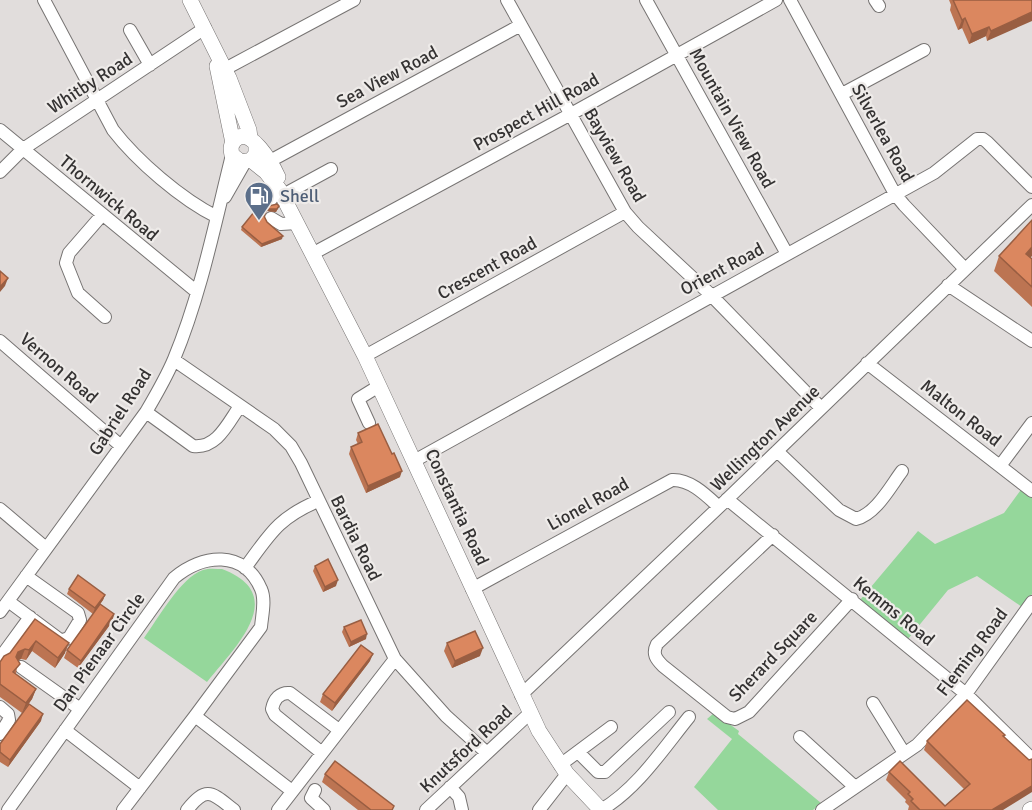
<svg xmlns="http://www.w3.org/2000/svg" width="1032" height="810" font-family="Signika,sans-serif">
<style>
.green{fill:#95d79b}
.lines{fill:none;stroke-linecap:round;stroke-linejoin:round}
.minor-casing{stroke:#777473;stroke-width:14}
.major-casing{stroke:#777473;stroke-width:16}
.minor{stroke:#fff;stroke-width:12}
.major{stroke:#fff;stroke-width:15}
.wall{fill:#bc7452}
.shaded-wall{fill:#995e42}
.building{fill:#db875f;stroke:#995e42;stroke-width:1.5}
.labels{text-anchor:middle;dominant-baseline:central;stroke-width:4.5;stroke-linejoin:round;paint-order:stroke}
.street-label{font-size:18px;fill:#343232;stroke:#eeebe9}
.service-label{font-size:18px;fill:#4e5e75;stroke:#eeebe9;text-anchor:start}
</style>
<rect width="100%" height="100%" fill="#e1dddc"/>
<path class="green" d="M1023,487L1032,494V594L1022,607L977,576L948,590L908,639L860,600L918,531L935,544L1004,513Z
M222,569C291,595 234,648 207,682L144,638C157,620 181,577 203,570C209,568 216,569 222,569Z
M714,713L739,731L738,734L821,803L813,810H718L694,787L732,739L707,719Z"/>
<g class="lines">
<g class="minor-casing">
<path id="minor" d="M44,0L113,130C137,161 181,199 217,217
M507,0L625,212L638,227L711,295L821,408
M646,0L787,254
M790,0L895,194L904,205L965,269
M875,0L879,6
M130,30L150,65
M225,69L354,0
M842,94L924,50
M0,130L197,292
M270,161L521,25
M0,172L23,149L205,28
M285,194L331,169
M225,197L245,162
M270,201L279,189
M102,215L69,253L66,263L78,293L105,317
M271,218L281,224L297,223
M312,254L571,114L776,0
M948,285L1032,341
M0,341L121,446
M365,356L625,212
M174,360L274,429L291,446L301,463L395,659L446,716L487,753
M867,363L1032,491
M146,412L193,446C217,449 228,423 240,406
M369,423L358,399L379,386
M777,451L839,510L856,519C876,514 890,487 902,471
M414,461L934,173L977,139H983L987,142L1032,187
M1000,466L1032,423
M727,499L966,694L1032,759
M0,509L46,548
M773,535L657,644C652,654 656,659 663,666L727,717L735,719L749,712L852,599
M245,568C270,534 278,518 318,501
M472,589L672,480C690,479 706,495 719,507
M8,601L59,639L63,640L69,638L80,620L78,613L26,576
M0,612L146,412C156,395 166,378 174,359C201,294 215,223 232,155
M0,658L30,617
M21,667L80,709
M521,695L719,507L1032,205
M873,703L904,753
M0,707L8,714L9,720L0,734
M195,716L292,791
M65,730L140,788
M800,737L855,787
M578,752L598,772H605L669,712
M322,753L275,715L272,709C274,699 280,692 290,693L339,730
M560,765L611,727
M450,787L459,797L462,810
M315,790L311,798L324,810
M8,810L174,578C202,554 244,549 261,589C266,600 262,615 261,627L195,716L123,810
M187,810C207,785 212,793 234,810
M278,810L395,659
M426,810L530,713
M539,810L567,774
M601,810C637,789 663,749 689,717
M822,810L917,745L966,694L1032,602"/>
</g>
<g class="major-casing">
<path id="major" d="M190,0L229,78L249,130L250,138
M217,66L233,143
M256,145V154L251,160L241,162L232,155C231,150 230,146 234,141C249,122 273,166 278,177
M251,160L266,172L279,189L365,356L539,731L567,774L601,810
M1030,810L1032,809"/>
</g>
<use href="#minor" class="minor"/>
<use href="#major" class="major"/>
</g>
<path class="wall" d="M949,0H1032L987,41L986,36L969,44L962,28L958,30L950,10L951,5Z
M269,206H279L276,212L267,211L264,216L267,222L282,239L261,247L241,230L242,227Z
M999,256L1030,258L1032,259V307L994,271Z
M358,433L400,477L366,493L349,454L351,447L358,444L356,440Z
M315,566L336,586L323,592L313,571Z
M69,589L105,595L103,600L93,614L67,594Z
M114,614L112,622L78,668L64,658L67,650Z
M35,619L65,653L55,668L32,651L26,660L21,659L18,660L16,674L36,689L32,699L22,713L0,697V662L10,653Z
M344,627L366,639L349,647L342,632Z
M447,643L480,656L452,668L444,651Z
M370,661L332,711L320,702L323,694Z
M41,721L8,767L0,762V744Z
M1005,735L1004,737L1003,810H908L909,806L905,802L906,800L886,780L889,772L945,806L964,789L924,750L927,741Z
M325,774L393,810H358L322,782Z"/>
<path class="shaded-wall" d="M1032,12V21L987,41L991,31Z
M965,18L962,28L958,30L962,20Z
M989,27L986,36L969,44L972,34Z
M279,206L276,212L267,211V209Z
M283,236L282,239L261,247L262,244Z
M1032,247V256L1021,268L1026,254Z
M8,278L5,286L0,292V287Z
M402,471L400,477L366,493L368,486Z
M338,580L336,586L323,592L325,587Z
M105,595L103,600L93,614L95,608Z
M114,614L112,622L78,668L81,661Z
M367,634L366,639L349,647L351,642Z
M36,641L32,651L26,660L29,650Z
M69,643L65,653L55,668L58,658Z
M483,648L480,656L452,668L455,661Z
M25,649L21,659L15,662L18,652Z
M373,654L370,661L332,711L335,703Z
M36,689L32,699L22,713L26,703Z
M43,714L41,721L8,767L10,760Z
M1032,786V792L1003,810H992Z"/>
<path class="building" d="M953,0H1032V12L991,31L989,27L972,34L965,18L962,20Z
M263,201L269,206L277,204L279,206L277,209H267L264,216L267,222L283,236L262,244L242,227Z
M1032,220V247L1026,254L1032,259V287L999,256Z
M0,271L8,278L0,287Z
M378,424L392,454L394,453L402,471L368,486L351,447L362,442L358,433Z
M328,559L338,580L325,587L315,566Z
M78,575L105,595L95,608L69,589Z
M100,604L114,614L81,661L67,650Z
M35,619L69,643L58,658L36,641L29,650L25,649L18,652L16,657L20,664L13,672L36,689L26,703L0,684V662L4,656L10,653Z
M361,620L367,634L351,642L344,627Z
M475,631L483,648L455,661L447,643Z
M361,645L373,654L335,703L323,694Z
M967,700L1005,735L1003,736L1029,760L1032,759V786L992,810H920L911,801L913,799L908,794L910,792L889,772L900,761L945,806L970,784L927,741Z
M29,704L43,714L10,760L0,752V744Z
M335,761L394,806L392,810H371L325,774Z"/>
<defs>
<g id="fuel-pin" transform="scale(1.5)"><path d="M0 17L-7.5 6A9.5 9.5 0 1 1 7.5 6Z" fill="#5c6f8a" stroke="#eeebe9"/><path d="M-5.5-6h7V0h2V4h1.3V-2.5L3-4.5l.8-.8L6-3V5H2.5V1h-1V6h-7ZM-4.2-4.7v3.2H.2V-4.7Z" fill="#fff"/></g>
</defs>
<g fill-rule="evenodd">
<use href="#fuel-pin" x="259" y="196"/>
</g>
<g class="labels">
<g class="street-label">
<text transform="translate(387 77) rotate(-28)">Sea View Road</text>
<text transform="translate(90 83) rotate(-33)">Whitby Road</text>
<text transform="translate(536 112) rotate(-29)">Prospect Hill Road</text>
<text transform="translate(732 118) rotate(61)">Mountain View Road</text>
<text transform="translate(883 133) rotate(61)">Silverlea Road</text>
<text transform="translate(615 155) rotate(60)">Bayview Road</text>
<text transform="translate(109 198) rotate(40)">Thornwick Road</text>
<text transform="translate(487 268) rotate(-29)">Crescent Road</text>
<text transform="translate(722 269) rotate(-28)">Orient Road</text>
<text transform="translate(59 368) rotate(41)">Vernon Road</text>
<text transform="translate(120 412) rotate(-57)">Gabriel Road</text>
<text transform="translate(961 413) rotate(38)">Malton Road</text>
<text transform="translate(765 438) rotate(-44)">Wellington Avenue</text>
<text transform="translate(588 504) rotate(-29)">Lionel Road</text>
<text transform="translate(457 507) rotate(65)">Constantia Road</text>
<text transform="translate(356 538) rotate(64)">Bardia Road</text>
<text transform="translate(894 611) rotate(39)">Kemms Road</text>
<text transform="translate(99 652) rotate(-54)">Dan Pienaar Circle</text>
<text transform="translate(972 652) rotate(-53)">Fleming Road</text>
<text transform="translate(773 656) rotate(-46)">Sherard Square</text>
<text transform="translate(466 749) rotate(-43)">Knutsford Road</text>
</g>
<g class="service-label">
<text x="280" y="196">Shell</text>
</g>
</g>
</svg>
